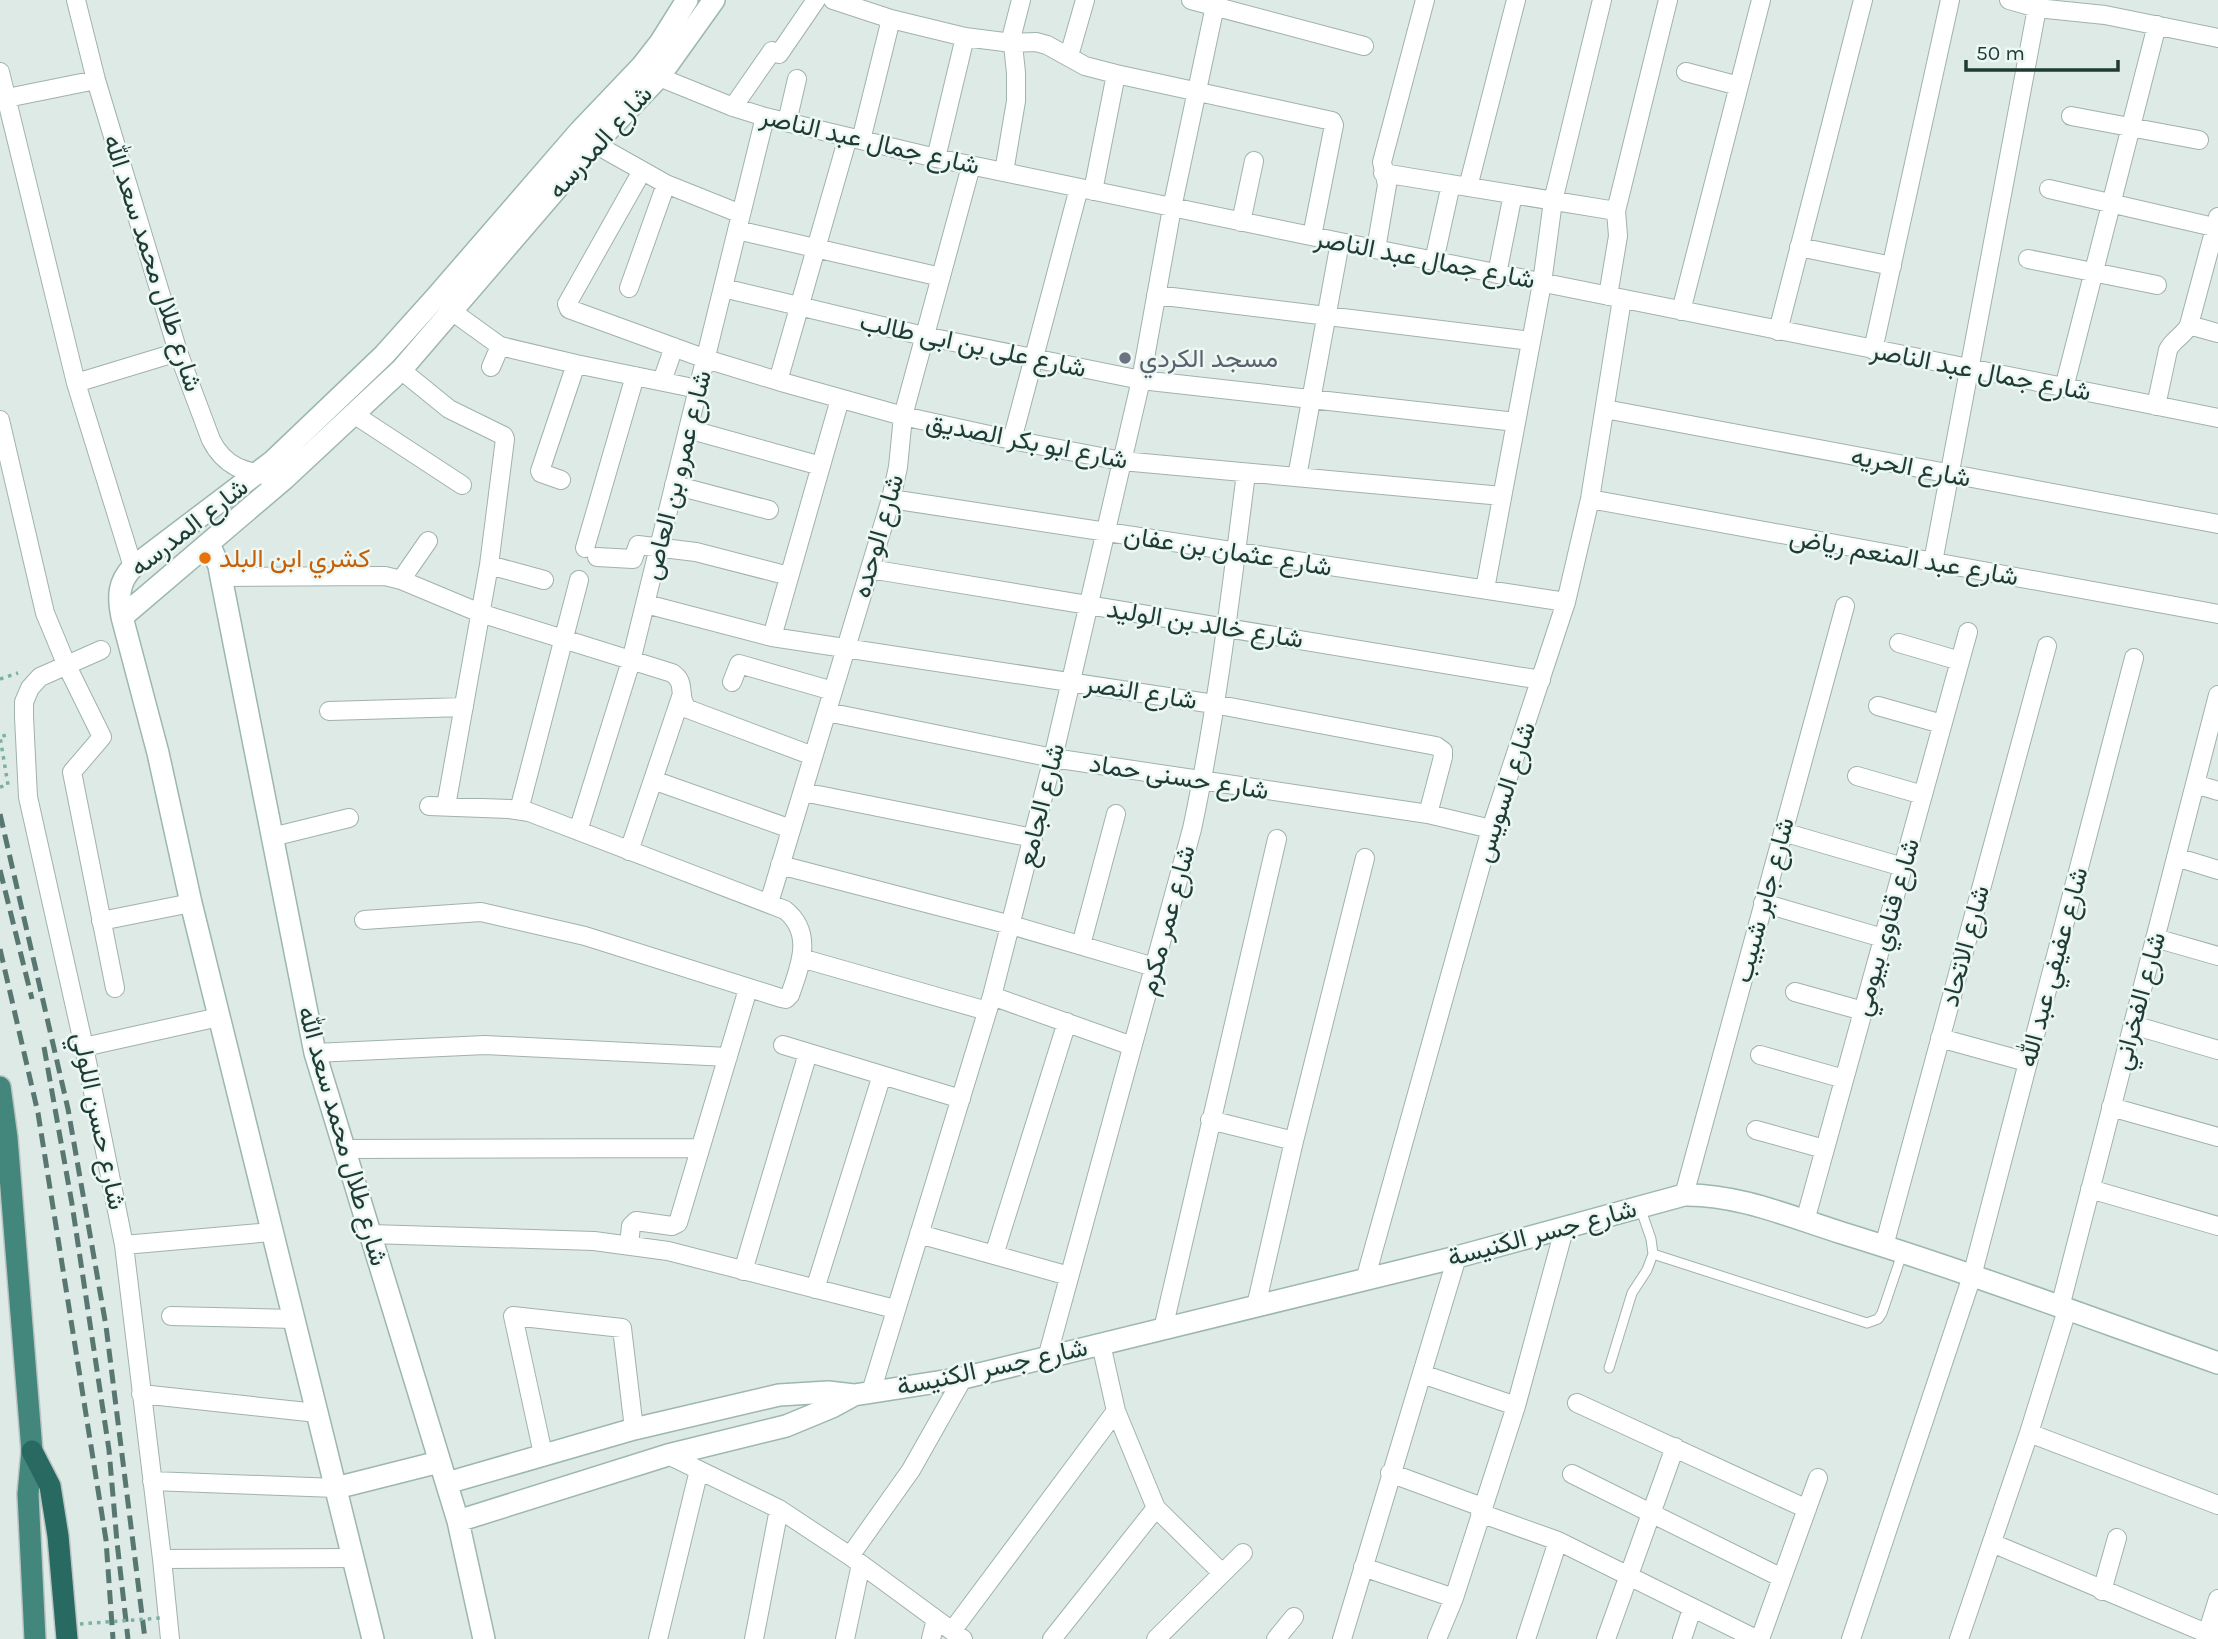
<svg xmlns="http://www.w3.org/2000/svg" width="2218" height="1639" font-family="Karla,Vazirmatn,sans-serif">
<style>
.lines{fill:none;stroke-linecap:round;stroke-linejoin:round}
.service-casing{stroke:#a0b2ad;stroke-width:11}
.minor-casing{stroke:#a0b2ad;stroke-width:20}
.secondary-casing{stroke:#9cb7af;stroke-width:24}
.trunk-casing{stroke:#bcc4c2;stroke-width:24}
.motorway-casing{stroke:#bcc4c2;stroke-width:24}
.path{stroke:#7bb0a4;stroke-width:3.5;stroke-dasharray:3.5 5;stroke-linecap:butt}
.service{stroke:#fff;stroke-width:9}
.minor{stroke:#fff;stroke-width:18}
.secondary{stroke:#fff;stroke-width:21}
.trunk{stroke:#43867c;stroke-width:21}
.motorway{stroke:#286961;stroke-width:21}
.rail{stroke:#587771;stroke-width:5;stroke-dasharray:14 7;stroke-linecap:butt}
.path-bridge{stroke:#7bb0a4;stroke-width:3.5;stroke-dasharray:3.5 5;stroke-linecap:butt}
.worship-dot{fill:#6b7280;stroke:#edf7f3;stroke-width:2.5}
.food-dot{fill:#e8710a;stroke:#edf7f3;stroke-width:2.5}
.labels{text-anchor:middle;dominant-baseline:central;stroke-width:5;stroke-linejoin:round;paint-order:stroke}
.street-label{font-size:26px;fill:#1e3b35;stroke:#edf7f3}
.worship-label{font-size:26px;fill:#5b616d;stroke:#edf7f3;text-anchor:start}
.food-label{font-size:26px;fill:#c56008;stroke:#edf7f3;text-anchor:start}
</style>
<rect width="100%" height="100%" fill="#ddeae6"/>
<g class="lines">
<g class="service-casing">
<path id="service" d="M1653,1254L1867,1323L1878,1319L1882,1313L1902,1254
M1609,1368L1632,1293L1647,1270L1653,1254L1651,1239L1640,1207"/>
</g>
<g class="minor-casing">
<path id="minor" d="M76,0L96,80L178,352L211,440C228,473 252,472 284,479
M833,0L891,19L965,37L1012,43L1036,42L1047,45L1085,66L1116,74L1332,121L1334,125L1312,236
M1191,0L1364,46
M2009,0L2037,8L2105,15L2218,38
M1069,56L1085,0
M648,69L659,77L733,107L765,117L936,158L1340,242L2218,418
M0,72L76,383L133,567
M1686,72L1739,86
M7,98L96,80
M733,107L772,51L779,54L816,0
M2071,116L2199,140
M787,122L797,79
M861,140L891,19
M595,144L666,184L741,214
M936,158L965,37
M642,171L567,304L569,309L706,359L778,381L903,416L1012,440L1122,461L1502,496
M1004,172L1016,101V73L1012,35L1021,0
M1383,173L1616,211
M1468,187L1516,0
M2049,189L2218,228
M1093,191L1116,74
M1241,222L1254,161
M737,230L941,277
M1799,247L1892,266
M1376,249L1387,185L1382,162L1425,0
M2028,259L2157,285
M1434,261L1451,184
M1497,274L1513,194
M629,288L666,184
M723,288L924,336L1141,380L1516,422
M1156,295L1531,341
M1608,296L1618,236L1616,211L1668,0
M1681,311L1761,0
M453,312L500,346L576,364L698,389
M2189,325L2218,333
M1778,331L1863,0
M1873,350L1950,0
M491,367L500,346
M401,370L449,409L504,436L505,439L489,565L446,806
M662,381L674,347
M778,381L848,137
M76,383L178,352
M2064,388L2157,25
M2156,406L2168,350C2173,339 2184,336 2189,325L2218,217
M1605,409L2218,524
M355,415L462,485
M0,420L45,613L67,666L102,737L72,772L115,988
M688,429L821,466
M1012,440L1079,188
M1297,477L1340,242
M561,480L541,473L540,471L576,364
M674,485L769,510
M891,499L1566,602
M1590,499L2218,614
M585,548L635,376
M597,557L633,559L638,545L696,552L789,576
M1933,562L2037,8
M489,565L544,580
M870,569L1541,680
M221,577L385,576L401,580L480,613L672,673C688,683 676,698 688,709L813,756
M401,580L428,541
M1485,589L1542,283L1553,201L1602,0
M646,604L772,637L1214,704L1436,746L1443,751V757L1428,814
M772,637L840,399
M1899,643L1960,661
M101,650L40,677L30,688L24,702V717L28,797L84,1047L124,1245L162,1559L170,1639
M732,682L739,664L833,691
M1878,706L1942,724
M329,711L464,707
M827,712L1053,758L1428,814L1491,829
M1857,776L1923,795
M653,780L791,829
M2195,784L2218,791
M803,792L1033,838
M519,810L579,580
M578,831L631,661L765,117
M1783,832L1903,867
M272,837L349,818
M629,851L682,694
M2176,857L2218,870
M780,865L1011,925L1154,967
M769,903L891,499L898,467L903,416L971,166
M1763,903L1883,938
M364,920L481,912L585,936L781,998L786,999L790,995C800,966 814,933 785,910L529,812L509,809L429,806
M101,921L191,903
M2155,938L2218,956
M1081,945L1116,814
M801,958L987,1011
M1795,992L1863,1011
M992,996L1132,1046
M2133,1025L2218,1050
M1940,1038L2027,1062
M783,1045L961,1099
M84,1047L219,1017
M315,1053L485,1045L728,1057
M1760,1055L1844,1079
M2111,1107L2218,1137
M1210,1120L1294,1141
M1756,1130L1824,1149
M343,1149L700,1148
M2090,1189L2218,1226
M1684,1195L1845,606
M1805,1221L1968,632
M370,1234L594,1241L668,1251L895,1309
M919,1234L1069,1276
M124,1245L272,1232
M629,1245L631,1226L636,1221L672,1226L678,1223L748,989
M1884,1246L2047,646
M994,1255L1067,1022
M743,1271L808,1053
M1365,1280L1491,829L1566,602L1590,499L1622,299
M815,1289L882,1075
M1256,1306L1294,1141L1365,858
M2060,1307L2218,695
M171,1316L294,1319
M1163,1329L1277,839
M1101,1344L1116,1411L1156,1508L1222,1573
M1047,1358L1192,829C1217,712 1231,592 1246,473
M1422,1374L1516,1406
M871,1392L992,996L1053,758L1141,380L1172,208L1215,6
M141,1394L317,1413
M1577,1403L1807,1509
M2029,1433L2218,1505
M543,1454L513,1316L622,1328L634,1429
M668,1455L779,1509L850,1556L963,1639
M1390,1473L1482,1507
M1572,1474L1782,1578
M152,1481L336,1488
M1480,1513L1558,1541L1756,1639
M1992,1543L2218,1638
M850,1556L911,1470L963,1378
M162,1559L353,1558
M1363,1567L1454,1598
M2102,1591L2117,1538
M952,1631L1116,1411
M2207,1634L2218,1599
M658,1639L699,1470
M754,1639L779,1509
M845,1639L861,1564
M931,1639L936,1619
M1052,1639L1156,1508
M1156,1639L1243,1553
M1276,1639L1294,1617
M1342,1639L1457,1257
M1437,1639L1454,1598L1516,1406L1565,1226
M1526,1639L1558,1541
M1606,1639L1675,1447
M1682,1639L1692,1609
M1760,1639L1818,1478
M1851,1639L1972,1276L2134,658
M1959,1639L2029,1433L2067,1310"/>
</g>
<g class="secondary-casing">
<path id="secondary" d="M209,544L219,566L221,577L315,1053L458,1521L484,1639
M122,617L284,479L401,370L595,144L659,77L714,0
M447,1483L634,1429L779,1395L828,1392L854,1395L963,1378L1457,1257L1684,1195C1738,1194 1791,1217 1842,1233C1969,1272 2093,1319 2218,1363
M336,1488L439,1462
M458,1521L668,1455L786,1426L832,1407L854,1395
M373,1639L191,903L158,753L122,617C118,597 118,582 133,567L273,461L384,355L437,296L580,131L642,66L660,43L687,0"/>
</g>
<g class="trunk-casing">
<path id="trunk" d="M0,1087L7,1138L32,1451L28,1494L35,1639"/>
</g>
<g class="motorway-casing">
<path id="motorway" d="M32,1451L50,1486L58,1536L67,1639"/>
</g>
<path class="path" d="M0,679L18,673
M0,787L8,785L0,737L6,735"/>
<use href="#service" class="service"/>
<use href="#minor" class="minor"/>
<use href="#secondary" class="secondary"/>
<use href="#trunk" class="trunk"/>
<use href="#motorway" class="motorway"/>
<path class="rail" d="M0,814L68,1109L106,1326L145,1639
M0,870L32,999
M0,949L38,1113L106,1540L113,1639
M44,1047L72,1204L109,1450L117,1542L128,1639"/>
<path class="path-bridge" d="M80,1624L160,1618"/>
</g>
<circle class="worship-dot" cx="1125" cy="358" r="7"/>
<circle class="food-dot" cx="205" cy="558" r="7"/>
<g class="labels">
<g class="street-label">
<text transform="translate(870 141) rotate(13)">شارع جمال عبد الناصر</text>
<text transform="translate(600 142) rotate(-48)">شارع المدرسه</text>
<text transform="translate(1425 259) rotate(11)">شارع جمال عبد الناصر</text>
<text transform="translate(153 263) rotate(72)">شارع طلال محمد سعد الله</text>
<text transform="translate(973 345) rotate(12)">شارع على بن ابى طالب</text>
<text transform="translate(1981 371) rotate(11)">شارع جمال عبد الناصر</text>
<text transform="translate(1027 441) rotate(11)">شارع ابو بكر الصديق</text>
<text transform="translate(1911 467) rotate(11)">شارع الحريه</text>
<text transform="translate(677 475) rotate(-76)">شارع عمرو بن العاص</text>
<text transform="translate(189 527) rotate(-38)">شارع المدرسه</text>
<text transform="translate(878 536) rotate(-74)">شارع الوحده</text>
<text transform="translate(1228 551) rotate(9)">شارع عثمان بن عفان</text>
<text transform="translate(1904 557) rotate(10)">شارع عبد المنعم رياض</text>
<text transform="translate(1205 624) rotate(9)">شارع خالد بن الوليد</text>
<text transform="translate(1141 692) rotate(9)">شارع النصر</text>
<text transform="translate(1179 777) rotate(9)">شارع حسنى حماد</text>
<text transform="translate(1505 792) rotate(-72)">شارع السويس</text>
<text transform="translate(1041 805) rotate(-76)">شارع الجامع</text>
<text transform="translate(1764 900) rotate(-75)">شارع جابر شبيب</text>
<text transform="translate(1167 920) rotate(-75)">شارع عمر مكرم</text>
<text transform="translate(1886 927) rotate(-74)">شارع قناوي بيومي</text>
<text transform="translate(1965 946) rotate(-75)">شارع الاتحاد</text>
<text transform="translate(2053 967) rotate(-75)">شارع عفيفي عبد الله</text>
<text transform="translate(2139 1001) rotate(-75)">شارع الفخراني</text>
<text transform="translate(99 1121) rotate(78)">شارع حسن اللولي</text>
<text transform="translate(343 1136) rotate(74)">شارع طلال محمد سعد الله</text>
<text transform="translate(1542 1233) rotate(-15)">شارع جسر الكنيسة</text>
<text transform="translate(992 1367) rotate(-12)">شارع جسر الكنيسة</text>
</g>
<g class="worship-label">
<text x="1139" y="358">مسجد الكردي</text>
</g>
<g class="food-label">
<text x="219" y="558">كشري ابن البلد</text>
</g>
</g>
<path d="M1966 60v10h152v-10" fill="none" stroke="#1e3b35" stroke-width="3.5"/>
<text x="1976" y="60" font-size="21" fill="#1e3b35" stroke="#edf7f3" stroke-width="5" paint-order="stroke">50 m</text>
</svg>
